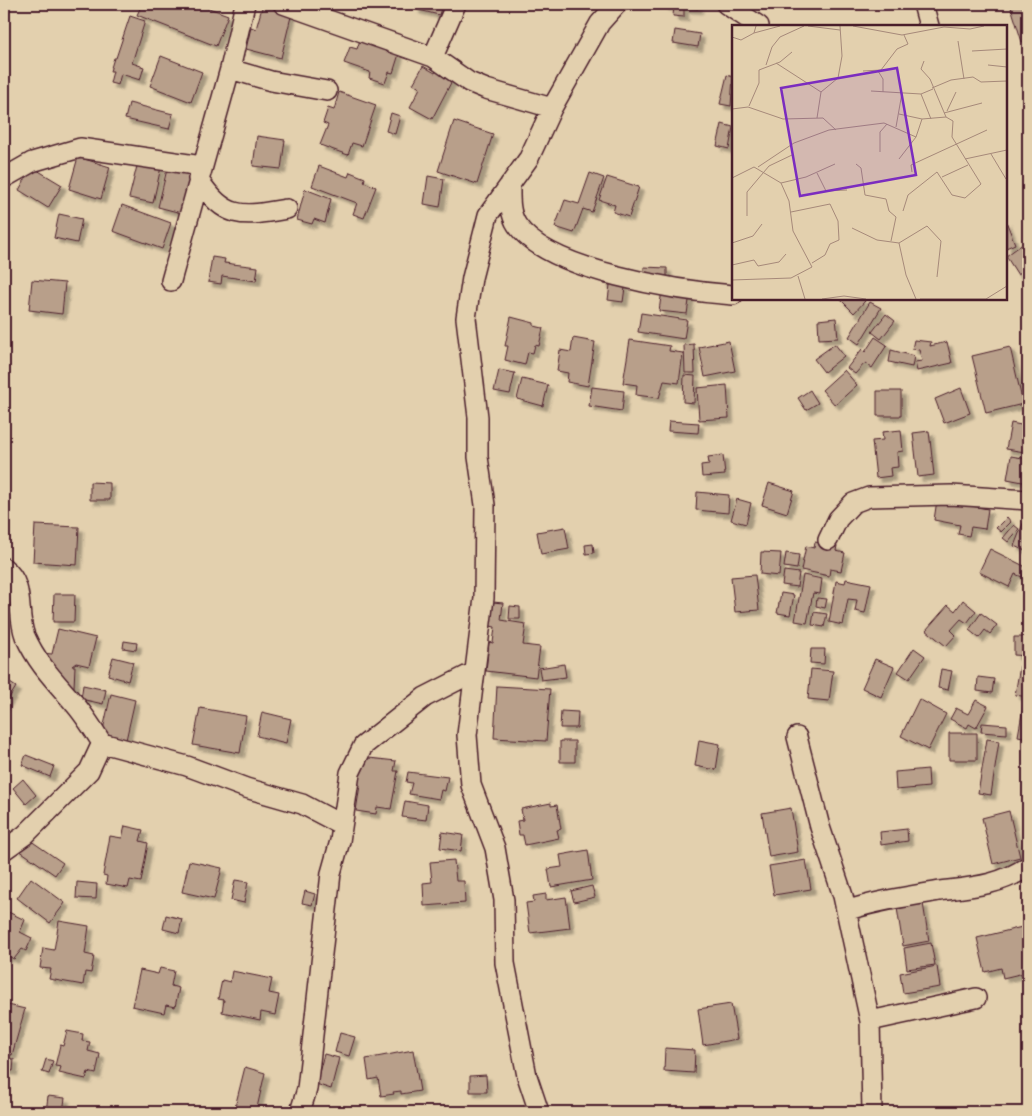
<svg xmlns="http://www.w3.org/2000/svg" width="1032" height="1116" font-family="Sriracha,sans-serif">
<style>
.building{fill:#b89f8a;stroke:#4a1f2b;filter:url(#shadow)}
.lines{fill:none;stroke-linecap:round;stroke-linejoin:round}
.minor-casing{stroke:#4a1f2b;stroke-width:22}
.minor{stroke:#e3d0ae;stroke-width:19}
.inset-road{fill:none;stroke:#a6897a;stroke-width:1}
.view{fill:#7b2cbf;fill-opacity:0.15;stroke:#7b2cbf;stroke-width:2.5}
.inset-edge{fill:none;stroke:#4a1f2b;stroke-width:2.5}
</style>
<defs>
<filter id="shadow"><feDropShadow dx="4.5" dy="4.5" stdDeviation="1" flood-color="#0004"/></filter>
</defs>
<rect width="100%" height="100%" fill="#e3d0ae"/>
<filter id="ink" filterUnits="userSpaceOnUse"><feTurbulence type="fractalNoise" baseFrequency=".02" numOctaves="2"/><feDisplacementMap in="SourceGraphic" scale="10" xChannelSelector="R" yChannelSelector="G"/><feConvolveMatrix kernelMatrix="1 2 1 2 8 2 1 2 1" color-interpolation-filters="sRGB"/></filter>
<g filter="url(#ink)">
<path class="building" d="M142,4H198L228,15L216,46L137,15Z
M263,4H294L281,58L246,49L251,27L256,29Z
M416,4H449L447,10L441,8L439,15L415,9Z
M664,4H698V9L684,8V17L673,16L674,6H664Z
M1010,4H1028V40L1022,42Z
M130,16L145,21L132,63L144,67L140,80L121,74L118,85L110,83L113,71H110L114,58H116Z
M675,30L700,34L698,47L673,43Z
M360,40L399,54L393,73L389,72L385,83L369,78L370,72L344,63L350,47L357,49Z
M161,56L202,72L191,102L150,86Z
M423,66L435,73L438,67L455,75L432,119L410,107L420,88L413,84Z
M727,75L733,77L731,106L720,104Z
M339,92L376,105L362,146L352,143L348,155L320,145L328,125L323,123L328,108L334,110Z
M129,103L173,114L169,129L125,119Z
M391,113L400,116L395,134L386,131Z
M454,121L493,134L477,184L438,171Z
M722,124L733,127L729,149L717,146Z
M257,136L285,140L281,169L253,166Z
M78,157L110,167L101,199L69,189Z
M138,162L161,167L153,203L129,198Z
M168,165L177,171L194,175L185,214L158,207Z
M319,166L348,177L350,172L365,178L364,182L376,187L364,218L353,214L357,203L312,186Z
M32,167L62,185L48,208L19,190Z
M590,173L604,178L592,212L583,209L574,233L555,227L565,200L579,204Z
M428,176L444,179L440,207L424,204Z
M607,177L639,187L629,217L613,212L615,205L599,200Z
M305,189L331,199L325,223L314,219L312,224L297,220Z
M122,205L171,223L162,249L113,231Z
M59,214L82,219L77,243L54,238Z
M1006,221L1015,244L1006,248Z
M1027,241L1028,268L1018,275L1006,256Z
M212,257L225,259L224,263L258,267L256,281L222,276L221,284L208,282Z
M644,267L667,268V283L643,282Z
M606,270L627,273L623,302L608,300L610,285L604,284Z
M32,280L65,283L62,314L29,310Z
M662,290L690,294L687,314L659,311Z
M840,299H863L865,301L854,313Z
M870,302L881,308L859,344L849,337Z
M641,313L687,320L684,339L638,332Z
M886,314L895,321L881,339L872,332Z
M511,317L534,323V326L543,328L539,346L535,345L533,353L528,352L525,365L505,360L508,346H505Z
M836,318L838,338L819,339L818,320Z
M875,337L887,345L872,368L865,363L855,374L847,368L862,349L865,352Z
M573,338L595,342L588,386L567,382L568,373L557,371L560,350L571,352Z
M630,340L670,346L669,351L683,353L679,383L664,381L659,398L636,395L637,385L623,383Z
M914,340L931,342L930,346L947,342L952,363L917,371L915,362L922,361L919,350L912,349Z
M729,341L735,371L705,377L699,347Z
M694,344L695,373H685L684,345Z
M835,344L844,356L824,372L814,359Z
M1010,347L1023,404L986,413L972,356Z
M891,350L914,356L912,367L889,362Z
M499,370L515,373L510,394L494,391Z
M844,370L857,385L835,405L822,390Z
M684,375L695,376L694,403L683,402Z
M522,379L548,385L543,406L517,399Z
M727,385L729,418L699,420L697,388Z
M592,387L624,391L622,411L589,406Z
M961,388L970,413L944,423L935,399Z
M810,390L818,403L806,410L798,398Z
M877,391H901V416H877Z
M1027,416L1028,446L1026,445L1025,452L1006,449L1011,423L1026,426Z
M669,421L699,423L698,433L668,431Z
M901,430L903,451L897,452L898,467L890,468L891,476L876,478L872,441L883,440L882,432Z
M929,431L934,475L918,477L913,433Z
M723,455L725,475L702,477L701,465L709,464L708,457Z
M1011,456L1028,459V483L1007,479Z
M90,482L110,483V500H90Z
M769,483L794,491L787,513L762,505Z
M697,492L729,495L728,513L696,510Z
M737,499L751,503L746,524L731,520Z
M937,500L988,509L985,529L971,527L969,536L958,534L960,525L934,520Z
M1028,511V552L1014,546Z
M1007,517L1011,522L1001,532L996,528Z
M35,525L79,527L77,565L33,562Z
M1014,525L1019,529L1008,542L1003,538Z
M565,527L569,549L541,554L537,532Z
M815,542L837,546L836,551L845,553L841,571L830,569L829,576L801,570L806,546L814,548Z
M593,544L594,553L586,554L585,545Z
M990,549L1026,567L1022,577L1015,574L1009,587L979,572Z
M761,552L781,553L779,576L760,574Z
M786,553L799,555L797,569L784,567Z
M784,571L799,573L797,587L782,585Z
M755,575L759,610L735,612L731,577Z
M803,575L822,579L820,594L813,593L807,623L795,621Z
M846,579L871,584L865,613L855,611L857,600L848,599L843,625L829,622L836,581L845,583Z
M781,593L794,595L790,615L777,613Z
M54,594H75L74,622H53Z
M817,598L827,599L825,608L816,606Z
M963,600L976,611L967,623L961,619L951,630L956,635L946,646L926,630L948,605L955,611Z
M493,602L503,603L501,620L526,624L523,645L540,647L536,677L486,671L489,642L493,643L495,627L490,626Z
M510,606L520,607V619H509Z
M814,612L827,614L824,627L812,625Z
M981,613L997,625L990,634L985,630L979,638L969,630Z
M58,629L96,638L89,666L76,663L72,666H75L74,687L61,686V674L58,677L48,664L51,661L41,660L42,653L52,654Z
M1014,637H1028V656L1014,655Z
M124,641L137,643L136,650L123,648Z
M914,648L925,656L909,679L898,672Z
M811,649H825L824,664L810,663Z
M113,657L133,662L128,681L108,675Z
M875,659L894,667L881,697L862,688Z
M564,664L566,677L541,680L539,668Z
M1020,666L1028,668V697L1015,695Z
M811,669L833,671L829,701L808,699Z
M941,669L952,671L948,690L938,688Z
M978,677L994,679L992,693L977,691Z
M4,679L16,687L4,706Z
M83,685L106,690L103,704L81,699Z
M497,686L550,689L546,741L494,738Z
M111,694L135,700L126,740L102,734Z
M919,699L946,714L928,750L901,736Z
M976,700L988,706L976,728L969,724L967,728L950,719L956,708L968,714Z
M1024,702L1028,703V738L1018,736Z
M200,708L246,716L240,753L193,745Z
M561,711L578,712L577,728H560Z
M262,712L291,719L286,743L257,736Z
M982,723L1007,725V734L981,732Z
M949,733H977V760H949Z
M987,739L999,741L991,795L978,793Z
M699,740L720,744L716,770L695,766Z
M560,741H575V762H560Z
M26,755L54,766L50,777L22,765Z
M360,757L396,761L394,771H398L391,809L377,807L376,814L356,811L360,785L355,784Z
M928,769L929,787L896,790L895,772Z
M408,772L448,777L445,791L441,790L439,799L409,794L412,783L406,782Z
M23,779L36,795L26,804L13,788Z
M405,801L428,805L426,820L402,817Z
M551,803V806L557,805L561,829L557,830L559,838L525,845L523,835H519L517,821L523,820L521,809Z
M791,808L798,852L769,857L762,813Z
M1009,811L1020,857L993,864L982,818Z
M125,826L143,830L140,841L148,843L141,882L130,880L128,888L106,884L107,876L103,875L110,836L122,838Z
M907,829L908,841L881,845L880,832Z
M442,832L463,835L461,851L440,848Z
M24,836L63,863L55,875L16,848Z
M588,850L592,880L551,887L548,869L562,867L560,855Z
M454,860L456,881H464L465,903L424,906L423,883L432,882L430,862Z
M806,860L811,889L774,895L769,866Z
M189,861L222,868L214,899L182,892Z
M31,878L65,903L50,923L17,898Z
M235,880L248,882L244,903L231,900Z
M77,882L97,884L96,899L76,898Z
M592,886L595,897L574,902L571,891Z
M305,891L315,894L312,905L302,903Z
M546,894V900L566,897L570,928L530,933L526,903L534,902L533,896Z
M923,903L929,941L903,946L897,908Z
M4,910L25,920L20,932L32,938L26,951L22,949L14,959L8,956L7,959L4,958Z
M166,915L182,919L179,933L163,929Z
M59,921L89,926L85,954L94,956L91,973L85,972L83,985L49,979L51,969L40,968L43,948L54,950Z
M1022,927L1028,953V972L1003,978L1001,968L985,972L977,938Z
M931,943L935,965L907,969L904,948Z
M937,966L940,987L903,993L900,973Z
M160,968L174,971L171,986L179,988L175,1007L166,1005L164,1013L132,1006L140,970L158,974Z
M232,971L272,979L269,993L279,995L275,1015L261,1012L260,1020L222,1012L224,1000L218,999L222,980L230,982Z
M4,1004L25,1009L12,1055L4,1053Z
M731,1004L737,1039L703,1045L698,1009Z
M67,1031L83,1034L82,1041L90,1042L88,1051L100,1054L96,1074L88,1072L86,1079L59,1073L61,1067L55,1066L60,1045L63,1046Z
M340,1033L355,1037L349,1056L335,1052Z
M665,1048L695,1050L694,1073L664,1071Z
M413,1050L420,1091L401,1094V1091L393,1092L394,1094L381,1096L378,1078L369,1080L366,1059Z
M324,1054L339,1058L331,1089L316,1084Z
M4,1058L14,1059L13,1071L4,1070Z
M46,1059L53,1061L49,1074L42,1072Z
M245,1067L265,1073L256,1112L235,1107Z
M486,1075L487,1092H470V1076Z
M48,1096L65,1098L63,1112H46Z"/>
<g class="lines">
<g class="minor-casing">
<path id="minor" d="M283,4L433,57L469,82L486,89L552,108
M726,4L759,26
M923,4L929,26
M433,57L456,4
M230,69L271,81L327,91
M4,178L32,162L80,148L202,166
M198,179C226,220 241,217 287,209
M510,184C510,197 509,213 517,225C548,271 680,291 733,295
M171,281L230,69L245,4
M828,540L838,519L853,503L869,497L951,495L1028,500
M4,568C26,585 16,613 25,636C37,663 54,680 73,702C84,714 93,729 102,743L187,766L246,788L302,804L342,825
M797,737L820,827L843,896L870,1021L872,1112
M4,850L25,835L89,771L102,743
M846,911C875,901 910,896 940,891C972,887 1002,885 1028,866
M870,1021L976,998
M300,1112L307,1089L331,873L340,841L350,773L363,746L425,697L474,672
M539,1112L527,1076L505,963L504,900L495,848L471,785L467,735L484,598L485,505L478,457V417L466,318L472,278L488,215L529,158L552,108L600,23L617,4"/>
</g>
<use href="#minor" class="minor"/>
</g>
</g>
<g transform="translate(732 25)">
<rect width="275" height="275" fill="#e3d0ae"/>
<path class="inset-road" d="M76,1L108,5M121,1L170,10L212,2L238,4L252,1M22,8L48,1M0,12L9,15L22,8L24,1M226,16L232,54M240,26L275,24M44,38L89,67M34,40L40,22L48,12L72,1M256,40L275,42M131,46L149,45L165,24L176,19L172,10M146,46L151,54V67M0,58V78M200,63L219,55L241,52L249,57L275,56M139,66L189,69L201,64M189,69L199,94M17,81L27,58V45L48,37L60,27M0,84L16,82L51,94L91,93L104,105M215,86L224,67M212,88L250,78M167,89L190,94L214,92M85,93L89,67L106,53L110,31L108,1M164,102L170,68M148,127V107L155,99M259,129L274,154M167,134L184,112L190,94M233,134L275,125M124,139L129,143L133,170L154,174L157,186L164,192L159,216M26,142L62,118L97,105L152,98L184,112M180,147L179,140L255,105M85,148L94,166L115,165M210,152L236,140M0,153L22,142L49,158L74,152L103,139M171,186L176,170L205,147L220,170L233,173L249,159L220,112L221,96L214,92L198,54L189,44L192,36M59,187L98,179L106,196L107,215L98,219L93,230L80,238M15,191V167L37,141L60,130M120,203L145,215L167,218L195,201L209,216L205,252M0,218L21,211L30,199M167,218L174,250L184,274M0,240L22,235L26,241L47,237L54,229M66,251L73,274M0,255L59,253L80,242L61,206L57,176L49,158M90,274L112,271L134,274M188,274H254L275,261"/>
<path class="view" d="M165,43L184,150L68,171L49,63Z"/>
<rect width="275" height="275" class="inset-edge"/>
</g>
<rect width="1032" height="1116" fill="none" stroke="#e3d0ae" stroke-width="20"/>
<rect x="10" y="10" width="1012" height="1096" fill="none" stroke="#4a1f2b" stroke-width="2" filter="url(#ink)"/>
</svg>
